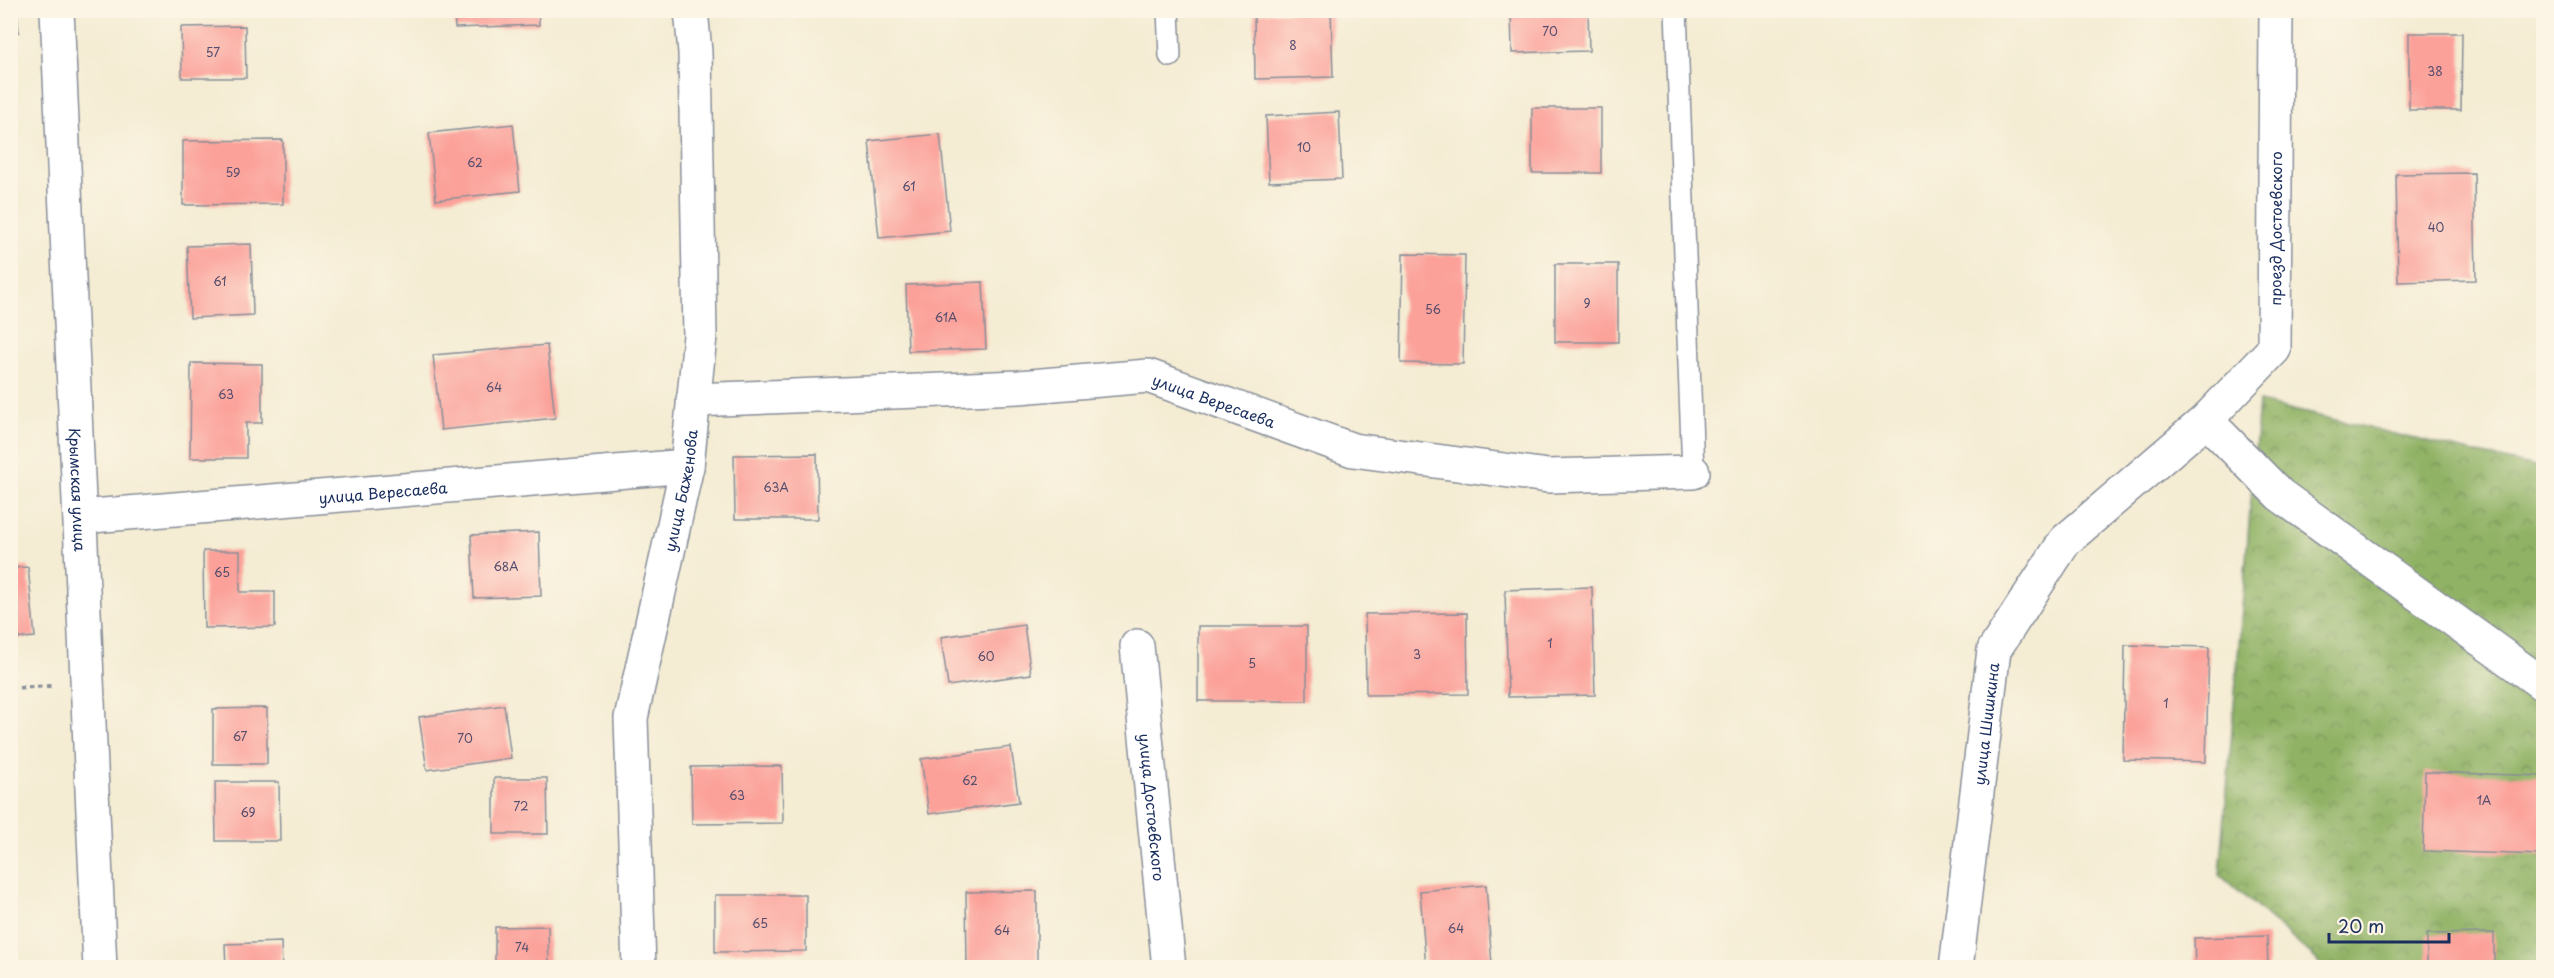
<svg xmlns="http://www.w3.org/2000/svg" width="2554" height="978" font-family="'Playpen Sans',sans-serif">
<style>
.forest{fill:url(#forest-crowns);stroke:#567062;stroke-width:1.5}
.building{fill:#fba19a}
.lines{fill:none;stroke-linecap:round;stroke-linejoin:round}
.lane-casing{stroke:#888e98;stroke-width:24}
.street-casing{stroke:#888e98;stroke-width:36}
.path{stroke:#888e98;stroke-width:4;stroke-dasharray:4.5 4.5;stroke-linecap:butt}
.lane{stroke:#fff;stroke-width:21}
.street{stroke:#fff;stroke-width:33}
.labels{text-anchor:middle;dominant-baseline:central;stroke-width:4.5;stroke-linejoin:round;paint-order:stroke}
.number-label{font-size:12px;fill:#534c6d}
.street-label{font-size:15px;fill:#1b2f5e;stroke:#fcf5e5}
</style>
<defs>
<pattern id="forest-crowns" width="20" height="18" patternUnits="userSpaceOnUse" patternTransform="scale(1.5)"><rect width="20" height="18" fill="#90b265"/><path d="M2 6a3 3 0 1 1 6 0M12 15a3 3 0 1 1 6 0" fill="none" stroke="#759156"/></pattern>
</defs>
<rect width="100%" height="100%" fill="#fcf5e5"/>
<filter id="ink" filterUnits="userSpaceOnUse"><feTurbulence type="fractalNoise" baseFrequency=".0167" numOctaves="2"/><feDisplacementMap in="SourceGraphic" scale="12" xChannelSelector="R" yChannelSelector="G"/><feConvolveMatrix kernelMatrix="1 2 1 2 8 2 1 2 1" color-interpolation-filters="sRGB"/></filter>
<filter id="wash" filterUnits="userSpaceOnUse"><feTurbulence type="fractalNoise" baseFrequency=".008" numOctaves="4" result="noise"/><feDisplacementMap in="SourceGraphic" scale="24" xChannelSelector="R" yChannelSelector="G"/><feGaussianBlur stdDeviation="1.35" result="paint"/><feColorMatrix in="noise" values="0 0 0 0 0 0 0 0 0 0 0 0 0 0 0 0 0 1.4 0 .05"/><feComposite in="paint" operator="in"/></filter>
<g filter="url(#wash)">
<rect width="100%" height="100%" fill="#f4ecd3"/>
<path class="forest" d="M2259,402L2543,469V967H2325L2220,875Z"/>
<g id="blocks">
<path class="building" d="M10,10H17L19,32L10,33Z
M454,10H538L539,25L455,28Z
M1511,10H1588L1589,51L1512,53Z
M1331,11L1333,77L1255,79L1254,13Z
M245,26L246,78H182L181,27Z
M2409,33H2462L2461,110H2409Z
M1532,108H1601V173H1532Z
M1339,112L1342,179L1269,182L1266,116Z
M513,124L520,191L436,200L429,133Z
M940,134L950,231L879,238L869,141Z
M283,140V204L183,205V141Z
M2474,173L2476,280L2398,282L2396,174Z
M251,244L253,315L190,318L187,246Z
M1403,254L1465,255L1463,364L1401,363Z
M1555,264H1618V342H1555Z
M983,282L986,349L908,351L906,285Z
M547,345L555,418L441,430L433,355Z
M191,363L262,364V423H246V458H190Z
M817,454L818,519H735L734,455Z
M539,532L541,596L474,598L471,535Z
M203,551H240V592H275V627L204,628Z
M28,567L35,637L10,639V568Z
M1592,587L1595,695L1508,697L1505,590Z
M1467,613L1468,694L1366,695L1365,614Z
M1024,625L1031,674L948,686L941,637Z
M1198,626H1307V701H1198Z
M2125,645L2209,647L2206,762L2123,760Z
M504,705L511,758L427,770L419,717Z
M267,708V764H213V709Z
M1011,747L1019,802L929,814L921,759Z
M782,766L783,823L692,824L691,767Z
M2425,772L2544,776L2543,855L2423,851Z
M494,778H547L548,834H494Z
M215,782H279L280,841H216Z
M1486,885L1492,965L1426,968L1420,891Z
M1037,891V968H967L966,892Z
M715,895H806V951L715,952Z
M548,926L549,968H495V927Z
M2494,933V968H2427V934Z
M2267,936L2268,968H2195L2194,938Z
M281,942L282,968H226L225,944Z"/>
</g>
</g>
<g filter="url(#ink)">
<use href="#blocks" fill-opacity="0" stroke="#888e98" stroke-width="1.5"/>
<g class="lines">
<g class="lane-casing">
<path id="lane" d="M1168,10L1170,56
M1676,10L1693,472"/>
</g>
<g class="street-casing">
<g id="street">
<path id="s1" d="M57,10L100,968"/>
<path id="s2" d="M693,400L1019,387L1148,376L1353,450L1548,476L1693,472"/>
<path d="M2206,420L2280,495L2544,685"/>
<path id="s3" d="M80,517L687,466"/>
<path id="s4" d="M1137,646L1169,968"/>
<path id="s5" d="M639,968L631,718L687,466L700,336L695,52L691,10"/>
<path id="s6" d="M1956,968L1994,650L2065,541L2206,420L2274,349L2276,10"/>
</g>
</g>
<path class="path" d="M10,688L52,686"/>
<use href="#lane" class="lane"/>
<use href="#street" class="street"/>
</g>
</g>
<g class="labels">
<g class="number-label">
<text x="1550" y="31">70</text>
<text x="1293" y="45">8</text>
<text x="213" y="52">57</text>
<text x="2435" y="71">38</text>
<text x="1304" y="147">10</text>
<text x="475" y="162">62</text>
<text x="233" y="172">59</text>
<text x="909" y="186">61</text>
<text x="2436" y="227">40</text>
<text x="220" y="281">61</text>
<text x="1587" y="303">9</text>
<text x="1433" y="309">56</text>
<text x="946" y="317">61А</text>
<text x="494" y="387">64</text>
<text x="226" y="394">63</text>
<text x="776" y="487">63А</text>
<text x="506" y="566">68А</text>
<text x="222" y="572">65</text>
<text x="1550" y="643">1</text>
<text x="1417" y="654">3</text>
<text x="986" y="656">60</text>
<text x="1252" y="663">5</text>
<text x="2166" y="703">1</text>
<text x="240" y="736">67</text>
<text x="465" y="738">70</text>
<text x="970" y="780">62</text>
<text x="737" y="795">63</text>
<text x="2484" y="800">1А</text>
<text x="521" y="806">72</text>
<text x="248" y="812">69</text>
<text x="760" y="923">65</text>
<text x="1456" y="928">64</text>
<text x="1002" y="930">64</text>
<text x="522" y="947">74</text>
</g>
<g class="street-label">
<text stroke="none"><textPath href="#s6" startOffset="855">проезд Достоевского</textPath></text>
<text stroke="none"><textPath href="#s2" startOffset="526">улица Вересаева</textPath></text>
<text stroke="none"><textPath href="#s1" startOffset="480">Крымская улица</textPath></text>
<text stroke="none"><textPath href="#s5" startOffset="483">улица Баженова</textPath></text>
<text stroke="none"><textPath href="#s3" startOffset="304">улица Вересаева</textPath></text>
<text stroke="none"><textPath href="#s6" startOffset="246">улица Шишкина</textPath></text>
<text stroke="none"><textPath href="#s4" startOffset="162">улица Достоевского</textPath></text>
</g>
</g>
<rect width="2554" height="978" fill="none" stroke="#fcf5e5" stroke-width="36"/>
<path d="M2329 933v9h120v-9" fill="none" stroke="#1b2f5e" stroke-width="3"/>
<text x="2338" y="933" font-size="18" fill="#1b2f5e" stroke="#fcf5e5" stroke-width="4.5" paint-order="stroke">20 m</text>
</svg>
